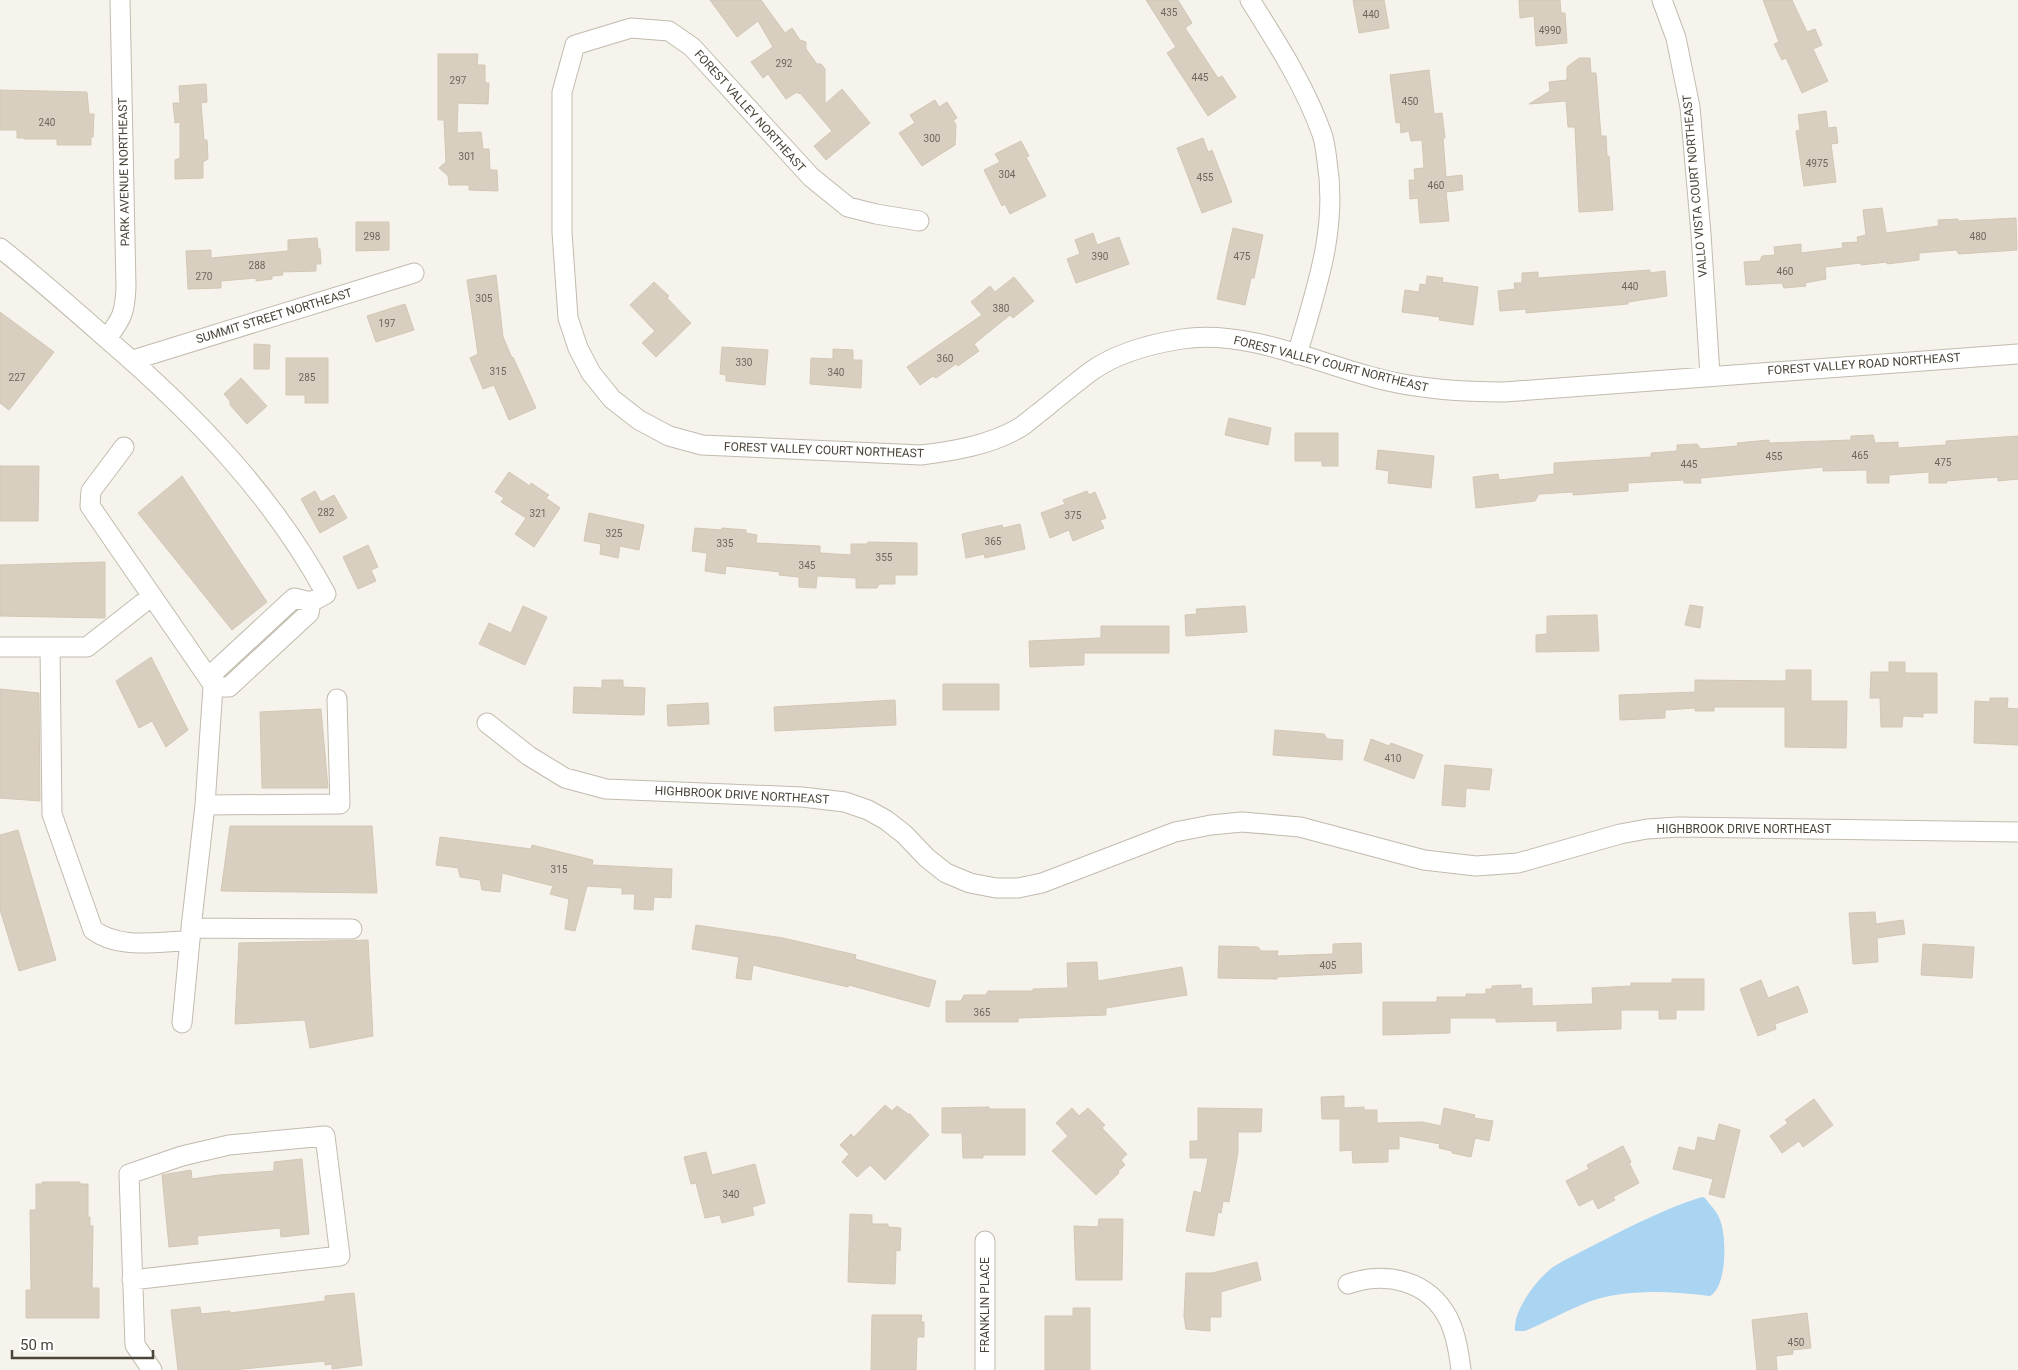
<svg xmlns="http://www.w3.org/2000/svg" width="2018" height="1370" font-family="Roboto,sans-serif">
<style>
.water{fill:#a9d4f2}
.building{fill:#d8cfc1;stroke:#d3c7b4}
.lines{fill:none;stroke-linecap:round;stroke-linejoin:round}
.minor-casing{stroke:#c2bbae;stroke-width:21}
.minor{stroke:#fff;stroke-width:19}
.labels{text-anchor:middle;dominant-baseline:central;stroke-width:5;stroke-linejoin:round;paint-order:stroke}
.number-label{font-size:10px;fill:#6e675b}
.street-label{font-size:12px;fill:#4b4439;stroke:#fff}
</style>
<rect width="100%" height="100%" fill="#f6f3ec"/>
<path class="water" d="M1702,1197L1705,1198C1710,1205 1717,1211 1720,1220C1727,1237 1727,1287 1710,1296C1669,1291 1620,1288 1581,1305C1562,1313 1544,1323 1525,1331H1515C1513,1310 1537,1279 1553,1267C1569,1257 1587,1249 1604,1240C1635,1224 1667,1208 1702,1197Z"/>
<path class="building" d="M710,0H761L785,33L792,28L800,40L806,42V49L817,64H821L825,69V104L842,89L870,123L826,160L814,146L832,131L800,93L799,94L797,92L786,99L768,74L763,78L751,62L773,47L758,21L737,37Z
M1146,0H1178L1192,23L1185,28L1218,78L1222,76L1236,97L1208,116L1167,53L1176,47Z
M1353,0H1384L1389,28L1359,33Z
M1519,0H1560L1561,13H1565L1567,43L1536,46L1534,16L1520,18Z
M1763,0H1792L1807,32L1815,29L1822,45L1813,49L1828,81L1802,93L1786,58L1782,60L1774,44L1779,42Z
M438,54H478L477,65H485V83H489L488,104L458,103L457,133L481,132L483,149H489L490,170H497L498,191L469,190V185H449L448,176L439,168L446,162L444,120H438Z
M1579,58H1590L1591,73H1596L1601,136H1606L1607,156H1609L1613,210L1579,212L1575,127H1568L1566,101L1529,104L1550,91L1549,82L1567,80V67Z
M1429,70L1434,114L1442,113L1445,138H1443L1446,177L1462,175L1463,190L1446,192L1449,221L1420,223L1418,198L1410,199L1409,180H1415L1414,169L1424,168L1422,140L1411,141L1409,131L1401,133L1400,122L1396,123L1390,75Z
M206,84L207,102L201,103L204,140H207L208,159L203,162V178L175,179V160L180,158V122L175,123L173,103H180L179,86Z
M0,90L87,92L89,114H94L93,137H91V145H57V139H24V138H17V130H0Z
M935,100L939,107L947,102L957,118L953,120L956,125L955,145L922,166L899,133L915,123L910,115Z
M1826,111L1828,128L1836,127L1838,143L1831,144L1836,182L1804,186L1796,131L1800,130L1798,115Z
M1203,138L1208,152L1212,150L1232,202L1202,213L1177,148Z
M1021,141L1029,156L1026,157L1046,196L1010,214L1005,204L1002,206L984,170L1000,162L995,154Z
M1882,208L1886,233L1939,226L1938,220L1958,219V221L2016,218L2017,250L1959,254L1956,250L1919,253V260L1887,264V262L1861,265V263L1825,267L1826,279L1805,283L1806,286L1784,288L1782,283L1746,285L1744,262L1760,261L1762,256L1775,255L1774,247L1801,244V253L1843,248L1842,243L1858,242L1857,237L1866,235L1863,210Z
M356,222H389V250L356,251Z
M1233,228L1263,235L1254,278H1251L1245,305L1217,299Z
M1093,233L1097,245L1119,237L1129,264L1076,283L1067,259L1080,254L1075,240Z
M317,238L318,249H320L321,264H316V271L282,272L283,275L272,276V279L256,281V278L221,281V288L188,289L186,251L211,250V258L288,251V240Z
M1650,270V273L1665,271L1667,296L1628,302V304L1526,313V309L1500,311L1498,291L1515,289L1514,283H1522V273L1538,272V278Z
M496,275L503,337L512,358L513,357L536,408L509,420L494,385L483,389L470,358L478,354L467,280Z
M1427,276L1443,278L1442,282L1478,287L1473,325L1439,320L1440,317L1402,312L1405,290L1419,292L1420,284L1426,285Z
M1014,277L1034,301L1013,318L1010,315L974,344L979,351L958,366L956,364L936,378L933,376L920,385L907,367L982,315L971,302L990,286L995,292Z
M654,282L669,296L667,298L691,323L656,357L642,343L655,331L630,305Z
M405,304L414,330L376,342L367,316Z
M0,312L54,352L9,410L0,403Z
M254,344L270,345L269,369H254Z
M722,347L768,350L765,385L726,381V375L720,374Z
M833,349L853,350V360H862L861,388L810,384L811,358L833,359Z
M286,358H328V403H305V395H286Z
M241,378L267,406L247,424L230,405V401L224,394Z
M1229,418L1271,428L1268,445L1225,435Z
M1295,433H1338V466H1322V461H1295Z
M1873,435L1875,443L1898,442V448L1946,445V441L2018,436V479L1998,481V477L1946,481L1947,483H1929V472L1889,475V483H1867V470L1823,471V467L1700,478L1701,483H1684V480L1628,483V491L1573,495V492L1539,494L1535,501L1476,508L1473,477L1498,474L1499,480L1554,474V463L1651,457V453L1677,451V445L1697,444L1701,449L1738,446L1737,443L1769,440V443L1851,440V436Z
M1378,450L1434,456L1431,488L1388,483L1389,471L1376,469Z
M0,466H39L38,521H0Z
M509,472L530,486L531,483L549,495L546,498L560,508L534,547L515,534L526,518L501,502L504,498L495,492Z
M182,476L267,602L232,630L138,513Z
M315,491L321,502L334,495L347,518L320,533L301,499Z
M1087,491L1089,495L1095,492L1106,518L1100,520L1104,528L1073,541L1069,530L1050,538L1041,513L1065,504L1063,500Z
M589,513L644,525L639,550L620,546L618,558L600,554L601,544L584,541Z
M1020,524L1025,549L985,558L984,554L966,558L962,534L1002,525L1003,528Z
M695,528L722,530V528L746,530V533L757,535L756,543L820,546V553L851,555V544H867L868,542L917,543V575H895V584H879L877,588H856V578L817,576L816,588L799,587V577L779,575L780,572L726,566L725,574L705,571L707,553L692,551Z
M368,545L378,567L371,570L376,581L358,589L343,557Z
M105,562V618L0,616V565Z
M1690,605L1703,607L1700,628L1685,625Z
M523,606L547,617L525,665L479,644L489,623L511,633Z
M1245,606L1247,632L1186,636L1185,615L1197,614L1196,609Z
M1597,615L1599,651L1536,652V635L1547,634V616Z
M1101,626H1169V653H1084V665L1030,667L1029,641L1101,638Z
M151,657L188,730L166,747L152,721L139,728L116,681Z
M1889,662H1905V673H1937V713H1923V717L1903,716L1902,727H1881L1880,698H1870L1871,672H1889Z
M1786,670H1811V701H1847L1846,748L1785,747V707H1714V711H1695V708L1665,710V718L1620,720L1619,695L1695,692V680L1786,681Z
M602,680H623V687L645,688L644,715L573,713L574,687L602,688Z
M943,684H999V710H943Z
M0,689L39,693L40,801L0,798Z
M1990,698H2008L2007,708L2018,709V745L1974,743L1975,701L1990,702Z
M895,700L896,725L775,731L774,707Z
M708,703L709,724L668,726L667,705Z
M321,709L328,788H262L260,712Z
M1275,730L1324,734L1327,739L1343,740L1342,760L1273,755Z
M1371,739L1389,746L1391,743L1423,755L1414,779L1364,760Z
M1445,765L1492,769L1489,790L1466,788L1465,807L1442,805Z
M230,826H372L377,893L221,891Z
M18,830L56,960L19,971L0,910V835Z
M440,837L531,849L532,845L593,860L592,865L672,869L671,898L654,897L653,910L634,909L635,894H622V888L587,886L575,931L565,929L569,899L550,894L553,886L502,873L500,892L482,890L480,880L460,877L458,868L436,865Z
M1875,912L1876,924L1903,920L1905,934L1877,938L1878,962L1853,964L1849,913Z
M696,925L783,938L856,955L855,959L936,981L929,1007L849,985L848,987L753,965L751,980L736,978L739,957L692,949Z
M368,940L373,1036L310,1048L305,1020L235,1024L239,943Z
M1361,943L1362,973L1277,977V979L1218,978L1219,946L1258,947L1261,951H1278L1277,956L1333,954V944Z
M1923,944L1974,947L1972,978L1921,975Z
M1097,962L1098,981L1182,967L1187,995L1106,1008V1015L1018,1018V1022H946V1001H961L964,995H986L988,991H1033V989L1068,988L1067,963Z
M1672,979H1704V1010H1676V1019H1659V1010H1621V1029L1557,1031V1021L1496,1022V1018H1450V1033L1383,1035V1002H1437V997H1466V994H1486V989H1492V986L1521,985V989L1532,988V1006L1593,1004L1592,988L1631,986V983H1672Z
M1761,980L1768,998L1798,986L1808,1012L1775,1024L1776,1029L1758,1036L1740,989Z
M1344,1096V1108L1364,1107V1110H1377V1123L1422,1122L1441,1126L1444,1108L1475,1115L1474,1118L1493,1121L1489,1141L1475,1138L1471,1157L1452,1153V1151L1439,1148L1440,1144L1399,1136V1149H1388V1162L1353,1163L1352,1150L1340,1151V1119H1322L1321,1097Z
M1814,1099L1833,1125L1803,1147L1799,1141L1782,1153L1770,1136L1788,1123L1785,1120Z
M885,1105L892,1111L897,1106L908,1114H910L929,1135L885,1180L870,1165L857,1177L842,1162L849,1154L840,1145L851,1134L854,1137Z
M989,1107V1109H1025V1155H983V1158H963L962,1133H942V1108Z
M1072,1108L1079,1116L1088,1108L1105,1125L1102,1128L1127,1154L1121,1160L1125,1165L1118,1171L1119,1173L1096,1195L1052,1151L1068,1136L1056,1123Z
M1198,1108L1262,1109L1261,1132H1238V1152L1229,1202L1223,1201L1221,1213L1218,1212L1214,1236L1186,1231L1194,1191L1201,1193L1208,1158H1190V1141H1198Z
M1719,1124L1740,1130L1724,1198L1709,1194L1713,1179L1673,1169L1679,1147L1695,1151L1698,1137L1715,1141Z
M1623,1146L1631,1162L1629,1163L1639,1183L1613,1197L1615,1200L1598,1209L1593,1199L1579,1206L1566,1181L1589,1169L1587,1165Z
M706,1152L712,1175L755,1164L765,1203L752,1207L754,1215L722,1223L720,1215L705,1218L696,1183L691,1184L684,1157Z
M302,1159L309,1234L281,1237L280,1228L197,1236L198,1244L169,1247L162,1175L191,1170L192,1179L219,1175L274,1171V1162Z
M42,1182H80V1184H88V1217H90V1226H93L92,1288H99V1318H26V1290H31L30,1210H36V1184H42Z
M850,1214L872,1215V1224H888V1227L901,1228L900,1251L896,1250L895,1284L848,1282Z
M1099,1219H1123L1122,1280H1076L1074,1226L1098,1227Z
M1257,1262L1261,1280L1221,1292V1317H1210V1331L1186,1329L1184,1316L1186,1273H1212Z
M354,1293L362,1365L332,1369V1364L325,1365V1361L233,1370H178L171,1310L200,1307L201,1314L230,1311V1313L325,1301V1296Z
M1073,1308H1090V1370H1045V1316H1073Z
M1807,1313L1811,1348L1793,1350V1354L1776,1356L1777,1370H1757L1752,1320Z
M872,1315H922L921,1322H924V1337H917L916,1370H871Z"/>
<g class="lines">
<g class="minor-casing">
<path id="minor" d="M1250,0C1277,43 1305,86 1322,134C1325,143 1326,152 1327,161C1338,230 1316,289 1297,355
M1662,0L1676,38L1690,107L1701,234L1710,375
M919,221L876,214L848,207L811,177L692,47L669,31L631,28L575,45L562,92V232L568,318L578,348L591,373L612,399L639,420L669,436L702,445L921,455C954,451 990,445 1019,428C1026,424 1033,417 1040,412C1056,399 1073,385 1090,372C1116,353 1150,344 1182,339C1250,329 1323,366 1388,381C1427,390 1465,392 1504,392L2018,354
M0,248C37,277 72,308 107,339C192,412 272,494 326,594L311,602L294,598L214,672L205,805L340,804L337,699
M107,338C122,319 125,312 126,287L120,0
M133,360L414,273
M124,447L91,491L90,506L214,686
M0,647H87L152,596
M50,647L52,814L93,930C120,950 158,941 190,941
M214,686L229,687L309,613L311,602
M487,723L529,756L565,778L606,789L802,797L845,802L868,810L886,820L904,834L927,858L946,873L970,883L996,888H1018L1042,883L1175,832L1211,825L1242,822L1300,827L1424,860L1476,866L1518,863L1620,834L1647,829L1679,827L2018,832
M205,805L191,928L352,929
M182,1023L191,929
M985,1241V1370
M132,1280L340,1256L325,1136L229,1145L182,1156L129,1174L135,1345L152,1370
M1348,1284C1386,1271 1428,1280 1448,1318C1456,1333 1459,1353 1461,1370"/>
</g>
<use href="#minor" class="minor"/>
</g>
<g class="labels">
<g class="number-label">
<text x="1169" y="12">435</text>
<text x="1371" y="14">440</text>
<text x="1550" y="30">4990</text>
<text x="784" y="63">292</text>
<text x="1200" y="77">445</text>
<text x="458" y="80">297</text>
<text x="1410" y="101">450</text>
<text x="47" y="122">240</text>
<text x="932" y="138">300</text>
<text x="467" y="156">301</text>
<text x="1817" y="163">4975</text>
<text x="1007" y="174">304</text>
<text x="1205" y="177">455</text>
<text x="1436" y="185">460</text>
<text x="372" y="236">298</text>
<text x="1978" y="236">480</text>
<text x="1100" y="256">390</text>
<text x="1242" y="256">475</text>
<text x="257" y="265">288</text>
<text x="1785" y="271">460</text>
<text x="204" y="276">270</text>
<text x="1630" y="286">440</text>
<text x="484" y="298">305</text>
<text x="1001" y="308">380</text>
<text x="387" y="323">197</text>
<text x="945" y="358">360</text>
<text x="744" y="362">330</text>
<text x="498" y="371">315</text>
<text x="836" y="372">340</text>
<text x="17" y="377">227</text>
<text x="307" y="377">285</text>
<text x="1860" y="455">465</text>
<text x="1774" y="456">455</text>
<text x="1943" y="462">475</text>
<text x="1689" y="464">445</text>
<text x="326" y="512">282</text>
<text x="538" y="513">321</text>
<text x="1073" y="515">375</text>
<text x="614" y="533">325</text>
<text x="993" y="541">365</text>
<text x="725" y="543">335</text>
<text x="884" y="557">355</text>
<text x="807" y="565">345</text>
<text x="1393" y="758">410</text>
<text x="559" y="869">315</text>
<text x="1328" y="965">405</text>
<text x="982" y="1012">365</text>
<text x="731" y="1194">340</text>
<text x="1796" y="1342">450</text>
</g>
<g class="street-label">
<text transform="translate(750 111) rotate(48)">FOREST VALLEY NORTHEAST</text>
<text transform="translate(124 172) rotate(-91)">PARK AVENUE NORTHEAST</text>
<text transform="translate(1695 186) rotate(-95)">VALLO VISTA COURT NORTHEAST</text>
<text transform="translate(274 316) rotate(-17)">SUMMIT STREET NORTHEAST</text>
<text transform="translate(1331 364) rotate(14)">FOREST VALLEY COURT NORTHEAST</text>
<text transform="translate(1864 364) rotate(-4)">FOREST VALLEY ROAD NORTHEAST</text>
<text transform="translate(824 450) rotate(2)">FOREST VALLEY COURT NORTHEAST</text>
<text transform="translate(742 795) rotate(3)">HIGHBROOK DRIVE NORTHEAST</text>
<text x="1744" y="829">HIGHBROOK DRIVE NORTHEAST</text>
<text transform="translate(985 1305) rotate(-90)">FRANKLIN PLACE</text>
</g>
</g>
<path d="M12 1350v8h141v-8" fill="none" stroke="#4b4439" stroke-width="2.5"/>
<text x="20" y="1350" font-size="15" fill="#4b4439" stroke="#ffffff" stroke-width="4" paint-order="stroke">50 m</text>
</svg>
